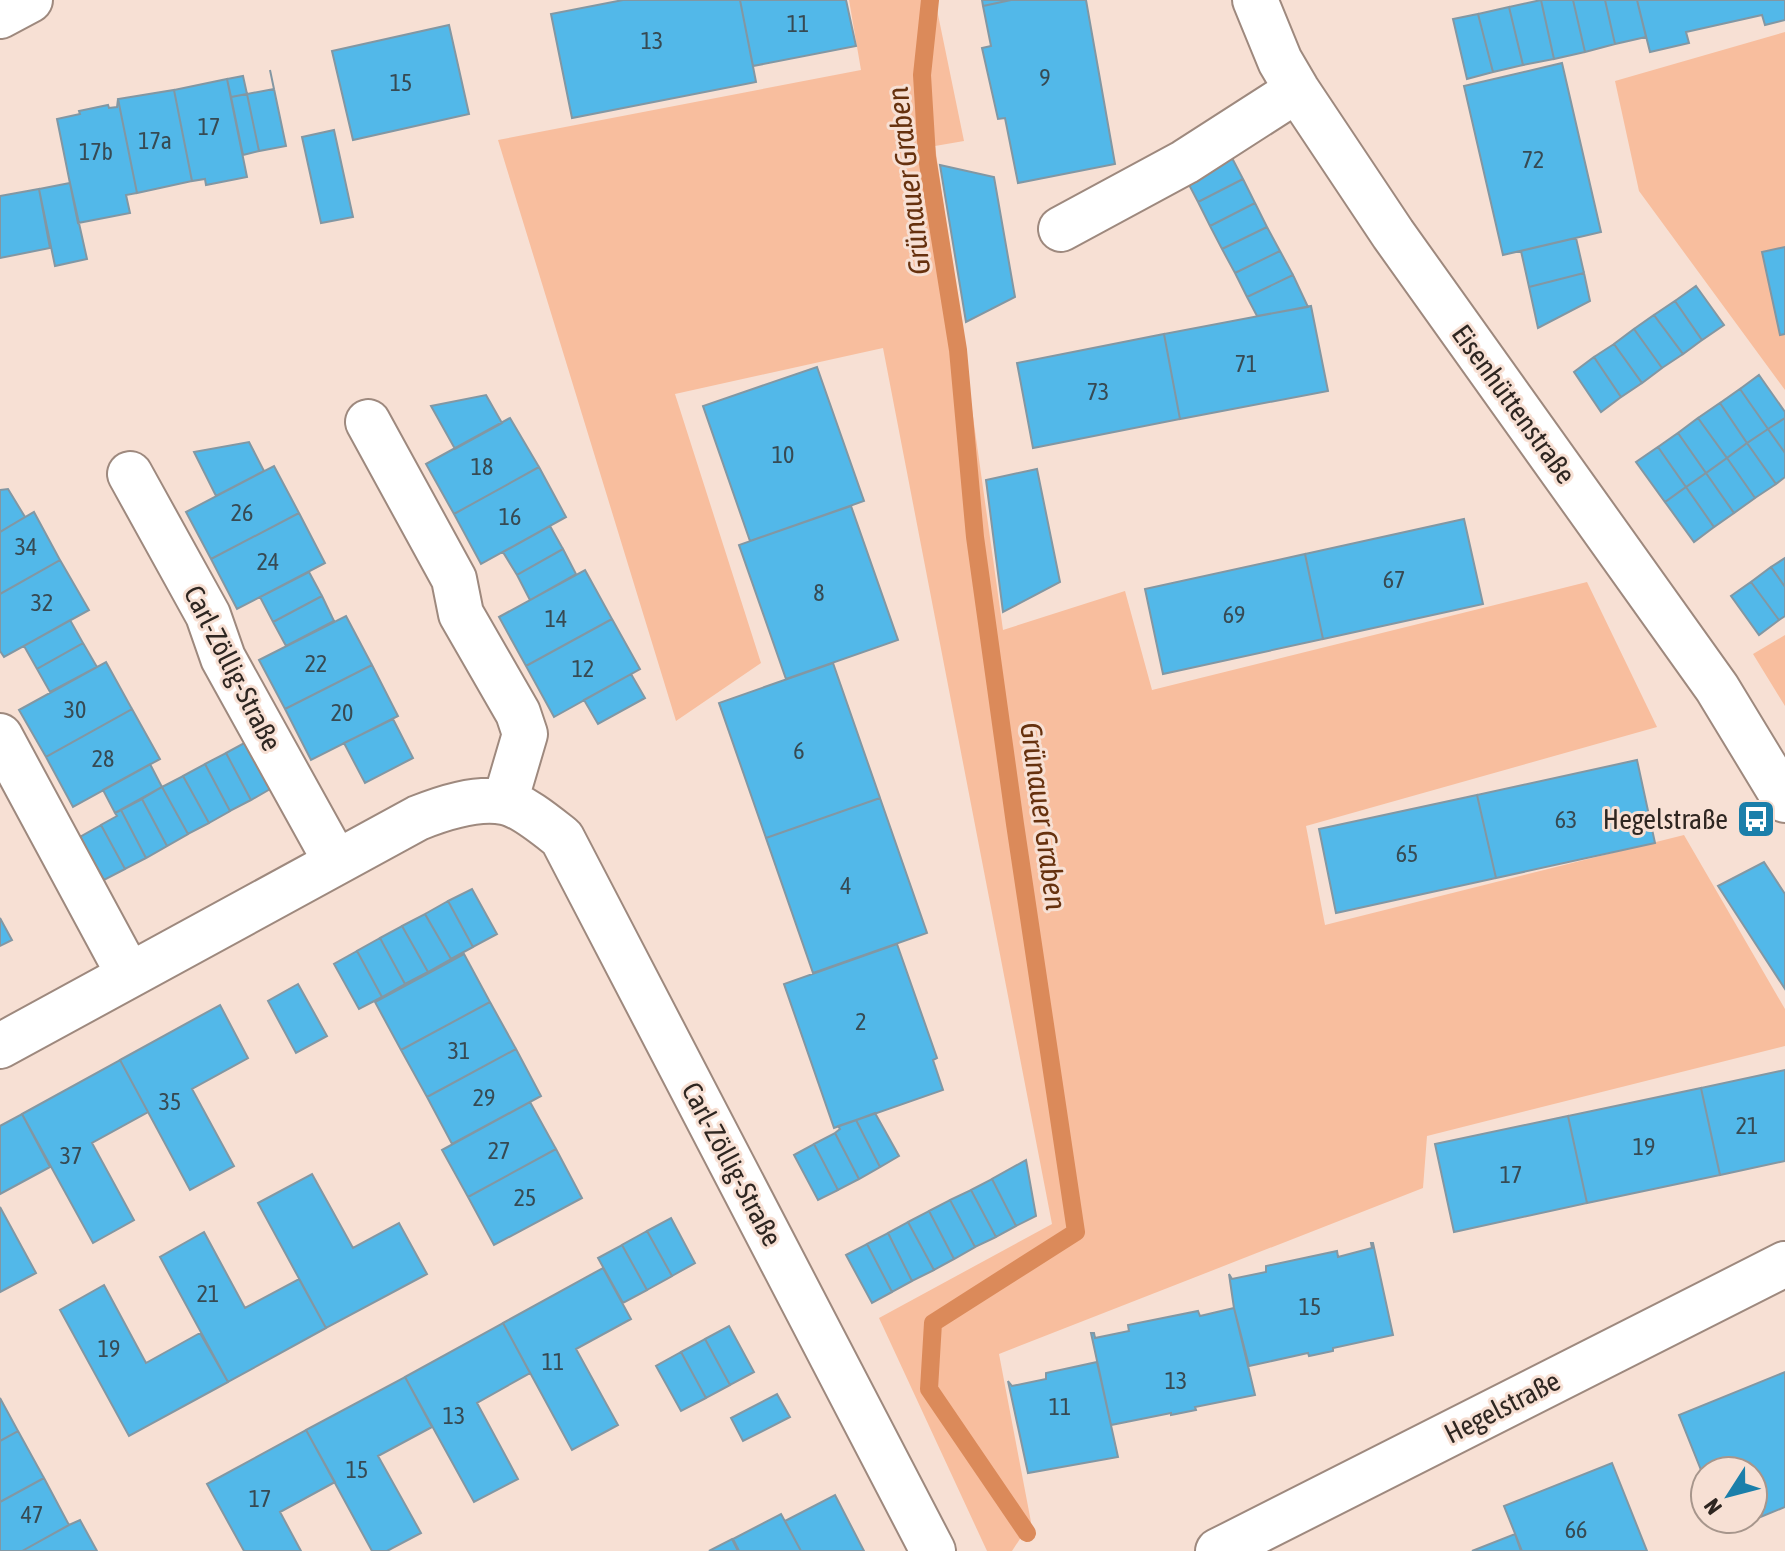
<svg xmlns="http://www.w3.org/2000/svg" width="1785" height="1551" font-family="'Asap Condensed',sans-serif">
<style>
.green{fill:#f8be9e}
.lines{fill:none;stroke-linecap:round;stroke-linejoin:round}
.stream{stroke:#db8a5a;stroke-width:18}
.building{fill:#52b8e9;stroke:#8297a3;stroke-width:2}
.minor-casing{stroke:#9e897e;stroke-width:48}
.minor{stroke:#fff;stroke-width:44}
.labels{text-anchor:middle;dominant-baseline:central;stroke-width:6;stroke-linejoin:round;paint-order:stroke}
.number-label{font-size:24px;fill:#374a53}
.street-label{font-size:28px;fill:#2e2621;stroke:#f7e0d4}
.poi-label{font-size:28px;fill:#2e2621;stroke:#f7e0d4;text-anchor:end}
.water-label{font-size:30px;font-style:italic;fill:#66310e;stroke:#f7e0d4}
</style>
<rect width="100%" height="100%" fill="#f7e0d4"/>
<path class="green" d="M849,0H935L964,141L935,146L1003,630L1125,591L1152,690L1587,582L1657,727L1306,826L1325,925L1684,835L1785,1009V1046L1427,1136L1423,1188L999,1354L1031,1522L1012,1551H987L879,1318L1052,1224L883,348L675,394L761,663L676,721L498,140L861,70Z
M1785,32V390L1639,191L1615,81Z
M1785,635V706L1753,654Z"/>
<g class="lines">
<path class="stream" d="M930,0L922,75L927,157L958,350L975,537L1015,824L1076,1232L933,1323L929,1389L1027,1533"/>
</g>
<path class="building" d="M623,0H740L756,82L572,118L551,14Z
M740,0H846L856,46L753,66Z
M982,0H1011L983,6Z
M1011,0H1086L1115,164L1018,183L1005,118L998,119L982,48L991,46L983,6Z
M1541,0L1554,59L1523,65L1509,7Z
M1541,0H1573L1585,52L1554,59Z
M1573,0H1605L1615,44L1585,52Z
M1605,0H1637L1646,37L1615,44Z
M1637,0H1785V20L1765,25L1762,15L1686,32L1689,43L1650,52Z
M1509,7L1523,65L1493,72L1478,14Z
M1478,14L1493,72L1467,79L1453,19Z
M449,25L469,114L353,140L332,51Z
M1562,63L1601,232L1503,255L1464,86Z
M270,70L286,146L259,151L247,94L274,89Z
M243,76L247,94L231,97L227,79Z
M227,79L247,177L206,185L205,179L192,181L174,90Z
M174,90L192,181L137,193L118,99Z
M247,94L259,151L243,155L231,97Z
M118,99L137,193L126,195L130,213L78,223L57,119L80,114L79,111L108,105L109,108L117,107Z
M334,130L353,217L321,223L302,137Z
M1231,156L1243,179L1198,202L1186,179Z
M940,165L994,177L1015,297L966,322Z
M1243,179L1255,203L1210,226L1198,202Z
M70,183L87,259L55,266L39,189Z
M39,189L50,248L0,258V196Z
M1255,203L1267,227L1222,249L1210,226Z
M1267,227L1280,251L1235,273L1222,249Z
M1576,238L1584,273L1529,287L1521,251Z
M1785,247V334L1780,335L1762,252Z
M1280,251L1293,275L1247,297L1235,273Z
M1584,273L1590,301L1538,328L1529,287Z
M1293,275L1308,307L1257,316L1247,297Z
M1696,286L1724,325L1702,340L1675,301Z
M1675,301L1702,340L1683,354L1654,315Z
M1311,306L1328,391L1180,419L1164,334Z
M1654,315L1683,354L1662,368L1634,329Z
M1634,329L1662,368L1642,383L1614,344Z
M1164,334L1180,419L1033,448L1017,363Z
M1614,344L1642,383L1621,397L1594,357Z
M1594,357L1621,397L1601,412L1574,372Z
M817,367L864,501L750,541L703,406Z
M1759,375L1785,412V418L1768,429L1740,389Z
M1740,389L1768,429L1747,443L1720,403Z
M486,395L502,423L455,449L431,406Z
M1720,403L1747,443L1727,458L1698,418Z
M510,418L539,467L454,514L426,464Z
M1698,418L1727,458L1706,473L1678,433Z
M1785,418V453L1768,429Z
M1768,429L1785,453V477L1776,484L1747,443Z
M1678,433L1706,473L1686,487L1658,447Z
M249,442L264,471L216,496L194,452Z
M1747,443L1776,484L1755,498L1727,458Z
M1658,447L1686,487L1665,502L1636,462Z
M1727,458L1755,498L1734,513L1706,473Z
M274,466L299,513L211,559L186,512Z
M539,467L566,517L481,564L454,514Z
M1037,469L1060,582L1003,612L986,480Z
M1706,473L1734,513L1714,527L1686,487Z
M1686,487L1714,527L1694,542L1665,502Z
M8,489L25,517L0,532V490Z
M851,506L898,640L786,679L739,545Z
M34,512L60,560L0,594V532Z
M299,513L325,563L237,609L211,559Z
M1464,519L1483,604L1323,639L1305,554Z
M550,526L563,549L517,575L503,552Z
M563,549L576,574L530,600L517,575Z
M1305,554L1323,639L1163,674L1145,589Z
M1785,558V587L1771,567Z
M60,560L89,610L4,657L0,651V594Z
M1771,567L1785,587V616L1779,620L1751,582Z
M585,570L612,619L526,666L499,617Z
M309,572L322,596L273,622L260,597Z
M1751,582L1779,620L1759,635L1731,596Z
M322,596L334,621L286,646L273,622Z
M346,616L372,665L285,709L259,660Z
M612,619L640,669L554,717L526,666Z
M70,620L83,643L37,669L24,646Z
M83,643L97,667L50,692L37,669Z
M106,662L132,709L46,757L19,710Z
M833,663L880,798L766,838L719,703Z
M372,665L398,716L311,760L285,709Z
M631,674L645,698L598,724L584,700Z
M132,709L160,759L73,807L46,757Z
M393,719L413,758L365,783L344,743Z
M246,742L272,788L251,800L226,753Z
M226,753L251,800L230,811L205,764Z
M1637,760L1655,843L1496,878L1477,795Z
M150,764L162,787L115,813L103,790Z
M205,764L230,811L209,823L183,776Z
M183,776L209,823L188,834L162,787Z
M162,787L188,834L167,846L142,799Z
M1477,795L1496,878L1336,913L1319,829Z
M880,798L927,933L813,973L766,838Z
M142,799L167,846L146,858L121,810Z
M121,810L146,858L125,869L101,825L117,816L115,813Z
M101,825L125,869L104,880L80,837Z
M1764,862L1785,894V989L1718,886Z
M472,889L497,934L473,947L448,901Z
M448,901L473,947L451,959L425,914Z
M425,914L451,959L428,972L402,926Z
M0,918L12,940L0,946Z
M402,926L428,972L405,984L380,938Z
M380,938L405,984L382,997L357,951Z
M897,944L937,1058L933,1060L943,1090L834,1128L784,984Z
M357,951L382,997L359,1009L334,964Z
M464,954L490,1002L401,1050L375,1002Z
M298,984L327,1036L296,1053L268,1001Z
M490,1002L516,1049L427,1097L401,1050Z
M220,1005L248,1058L192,1089L234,1166L190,1190L120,1060Z
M516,1049L541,1096L452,1144L427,1097Z
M120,1060L148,1112L92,1143L134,1220L93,1243L22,1114Z
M1785,1070V1161L1720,1175L1701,1088Z
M1701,1088L1720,1175L1587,1203L1568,1116Z
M530,1102L556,1149L468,1197L442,1150Z
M875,1113L899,1156L880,1167L856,1120Z
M22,1114L50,1167L0,1194V1126Z
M1568,1116L1587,1203L1454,1232L1435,1144Z
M856,1120L880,1167L859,1179L835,1133L840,1129L838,1126Z
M835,1133L859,1179L838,1190L814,1144Z
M814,1144L838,1190L818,1200L794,1155Z
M556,1149L582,1198L494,1245L468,1197Z
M1026,1160L1036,1216L1016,1226L992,1179Z
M312,1174L353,1248L399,1223L427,1274L326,1328L258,1203Z
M992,1179L1016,1226L996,1237L971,1190Z
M971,1190L996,1237L975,1247L950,1200Z
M950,1200L975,1247L954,1259L929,1211Z
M0,1207L36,1273L0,1292Z
M929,1211L954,1259L934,1270L908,1222Z
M671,1218L695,1263L672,1276L647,1231Z
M908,1222L934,1270L912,1281L888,1233Z
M647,1231L672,1276L647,1290L622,1245Z
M204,1232L245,1308L299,1279L326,1328L228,1382L160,1257Z
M888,1233L912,1281L892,1292L867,1244Z
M1371,1243H1373L1393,1335L1333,1348V1351L1309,1356L1308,1353L1249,1366L1234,1308L1229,1274L1232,1279L1266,1272V1266L1337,1251L1338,1257L1372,1248Z
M867,1244L892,1292L872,1303L846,1255Z
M622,1245L647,1290L623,1303L598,1258Z
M603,1268L631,1319L576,1349L618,1425L572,1450L503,1323Z
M104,1285L146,1363L200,1333L228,1382L129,1436L60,1310Z
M1234,1308L1255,1395L1195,1407L1196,1410L1171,1415V1413L1111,1425L1091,1333H1094L1095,1338L1129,1331L1128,1325L1198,1311L1200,1316Z
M503,1323L530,1373L477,1403L518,1479L474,1502L405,1377Z
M729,1326L754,1372L730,1385L705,1339Z
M705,1339L730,1385L706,1398L681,1352Z
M681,1352L706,1398L681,1411L656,1366Z
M1097,1362L1118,1457L1028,1473L1008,1381L1012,1386L1046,1379V1373Z
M1785,1372V1507L1758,1518L1753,1512V1471H1705V1480L1679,1415Z
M405,1377L432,1427L378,1456L421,1533L387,1551H372L306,1430Z
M777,1394L790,1417L743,1441L731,1418Z
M0,1398L18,1431L0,1441Z
M306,1430L335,1482L280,1512L301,1551H244L207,1484Z
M18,1431L44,1478L0,1502V1441Z
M1612,1463L1647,1551H1522L1504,1506Z
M44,1478L69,1525L22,1551H0V1502Z
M835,1495L864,1551H801L785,1521Z
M781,1514L801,1551H739L733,1539Z
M80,1520L97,1551H22L69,1525Z
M1515,1534L1521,1551H1472Z
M732,1539L738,1551H709Z"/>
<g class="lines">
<g class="minor-casing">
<path id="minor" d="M1255,0L1280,61L1297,90L1393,234L1717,688L1785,800
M0,16L30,0
M1061,229L1185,162L1297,90
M368,422L454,579L461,614L518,713L525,734L505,802
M130,474L208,615L223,658L336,862
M0,736L129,975
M0,1046L418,818C443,808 476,797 504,802C522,805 548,827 562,838L933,1551
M1218,1551L1785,1264"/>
</g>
<use href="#minor" class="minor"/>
</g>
<defs>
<g id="bus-square" transform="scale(2)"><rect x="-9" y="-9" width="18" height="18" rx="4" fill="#1b7faa" stroke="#f7e0d4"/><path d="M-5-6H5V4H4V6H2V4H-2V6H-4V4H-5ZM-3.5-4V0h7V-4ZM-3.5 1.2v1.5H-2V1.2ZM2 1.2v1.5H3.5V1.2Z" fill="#fff"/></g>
</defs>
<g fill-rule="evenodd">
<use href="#bus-square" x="1756" y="819"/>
</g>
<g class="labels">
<g class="number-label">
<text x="798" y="23">11</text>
<text x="652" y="40">13</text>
<text x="1045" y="77">9</text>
<text x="401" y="82">15</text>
<text x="209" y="126">17</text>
<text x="155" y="140">17a</text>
<text x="96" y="151">17b</text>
<text x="1533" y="159">72</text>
<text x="1246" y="363">71</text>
<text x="1098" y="391">73</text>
<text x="783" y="454">10</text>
<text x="482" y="466">18</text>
<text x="242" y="512">26</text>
<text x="510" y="516">16</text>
<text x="26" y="546">34</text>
<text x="268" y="561">24</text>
<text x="1394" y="579">67</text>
<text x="819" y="592">8</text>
<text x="42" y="602">32</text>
<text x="1234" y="614">69</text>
<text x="556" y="618">14</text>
<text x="316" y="663">22</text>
<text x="583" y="668">12</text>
<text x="75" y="709">30</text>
<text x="342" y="712">20</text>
<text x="799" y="750">6</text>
<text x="103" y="758">28</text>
<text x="1566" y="819">63</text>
<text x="1407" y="853">65</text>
<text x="846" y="885">4</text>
<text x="861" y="1021">2</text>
<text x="459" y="1050">31</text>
<text x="484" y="1097">29</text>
<text x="170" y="1101">35</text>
<text x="1747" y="1125">21</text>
<text x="1644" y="1146">19</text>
<text x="499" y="1150">27</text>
<text x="71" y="1155">37</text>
<text x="1511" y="1174">17</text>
<text x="525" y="1197">25</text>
<text x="208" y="1293">21</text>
<text x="1310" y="1306">15</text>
<text x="109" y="1348">19</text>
<text x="553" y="1361">11</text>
<text x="1176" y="1380">13</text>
<text x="1060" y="1406">11</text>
<text x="454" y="1415">13</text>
<text x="357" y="1469">15</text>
<text x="260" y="1498">17</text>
<text x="32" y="1514">47</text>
<text x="1576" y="1529">66</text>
</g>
<g class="street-label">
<text transform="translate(1514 404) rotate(54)">Eisenhüttenstraße</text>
<text transform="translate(233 668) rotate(63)">Carl-Zöllig-Straße</text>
<text transform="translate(732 1164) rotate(62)">Carl-Zöllig-Straße</text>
<text transform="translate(1502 1407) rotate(-27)">Hegelstraße</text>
</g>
<g class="poi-label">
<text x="1728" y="819">Hegelstraße</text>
</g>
<g class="water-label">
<text transform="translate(908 181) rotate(-97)">Grünauer Graben</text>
<text transform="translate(1044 816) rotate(82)">Grünauer Graben</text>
</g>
</g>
<g transform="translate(1729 1495) rotate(234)"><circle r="38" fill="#f7e0d4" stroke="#a7968c" stroke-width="2"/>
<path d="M0-6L14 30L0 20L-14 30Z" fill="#1b7faa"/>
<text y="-12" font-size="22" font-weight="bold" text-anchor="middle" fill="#2e2621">N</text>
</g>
</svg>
